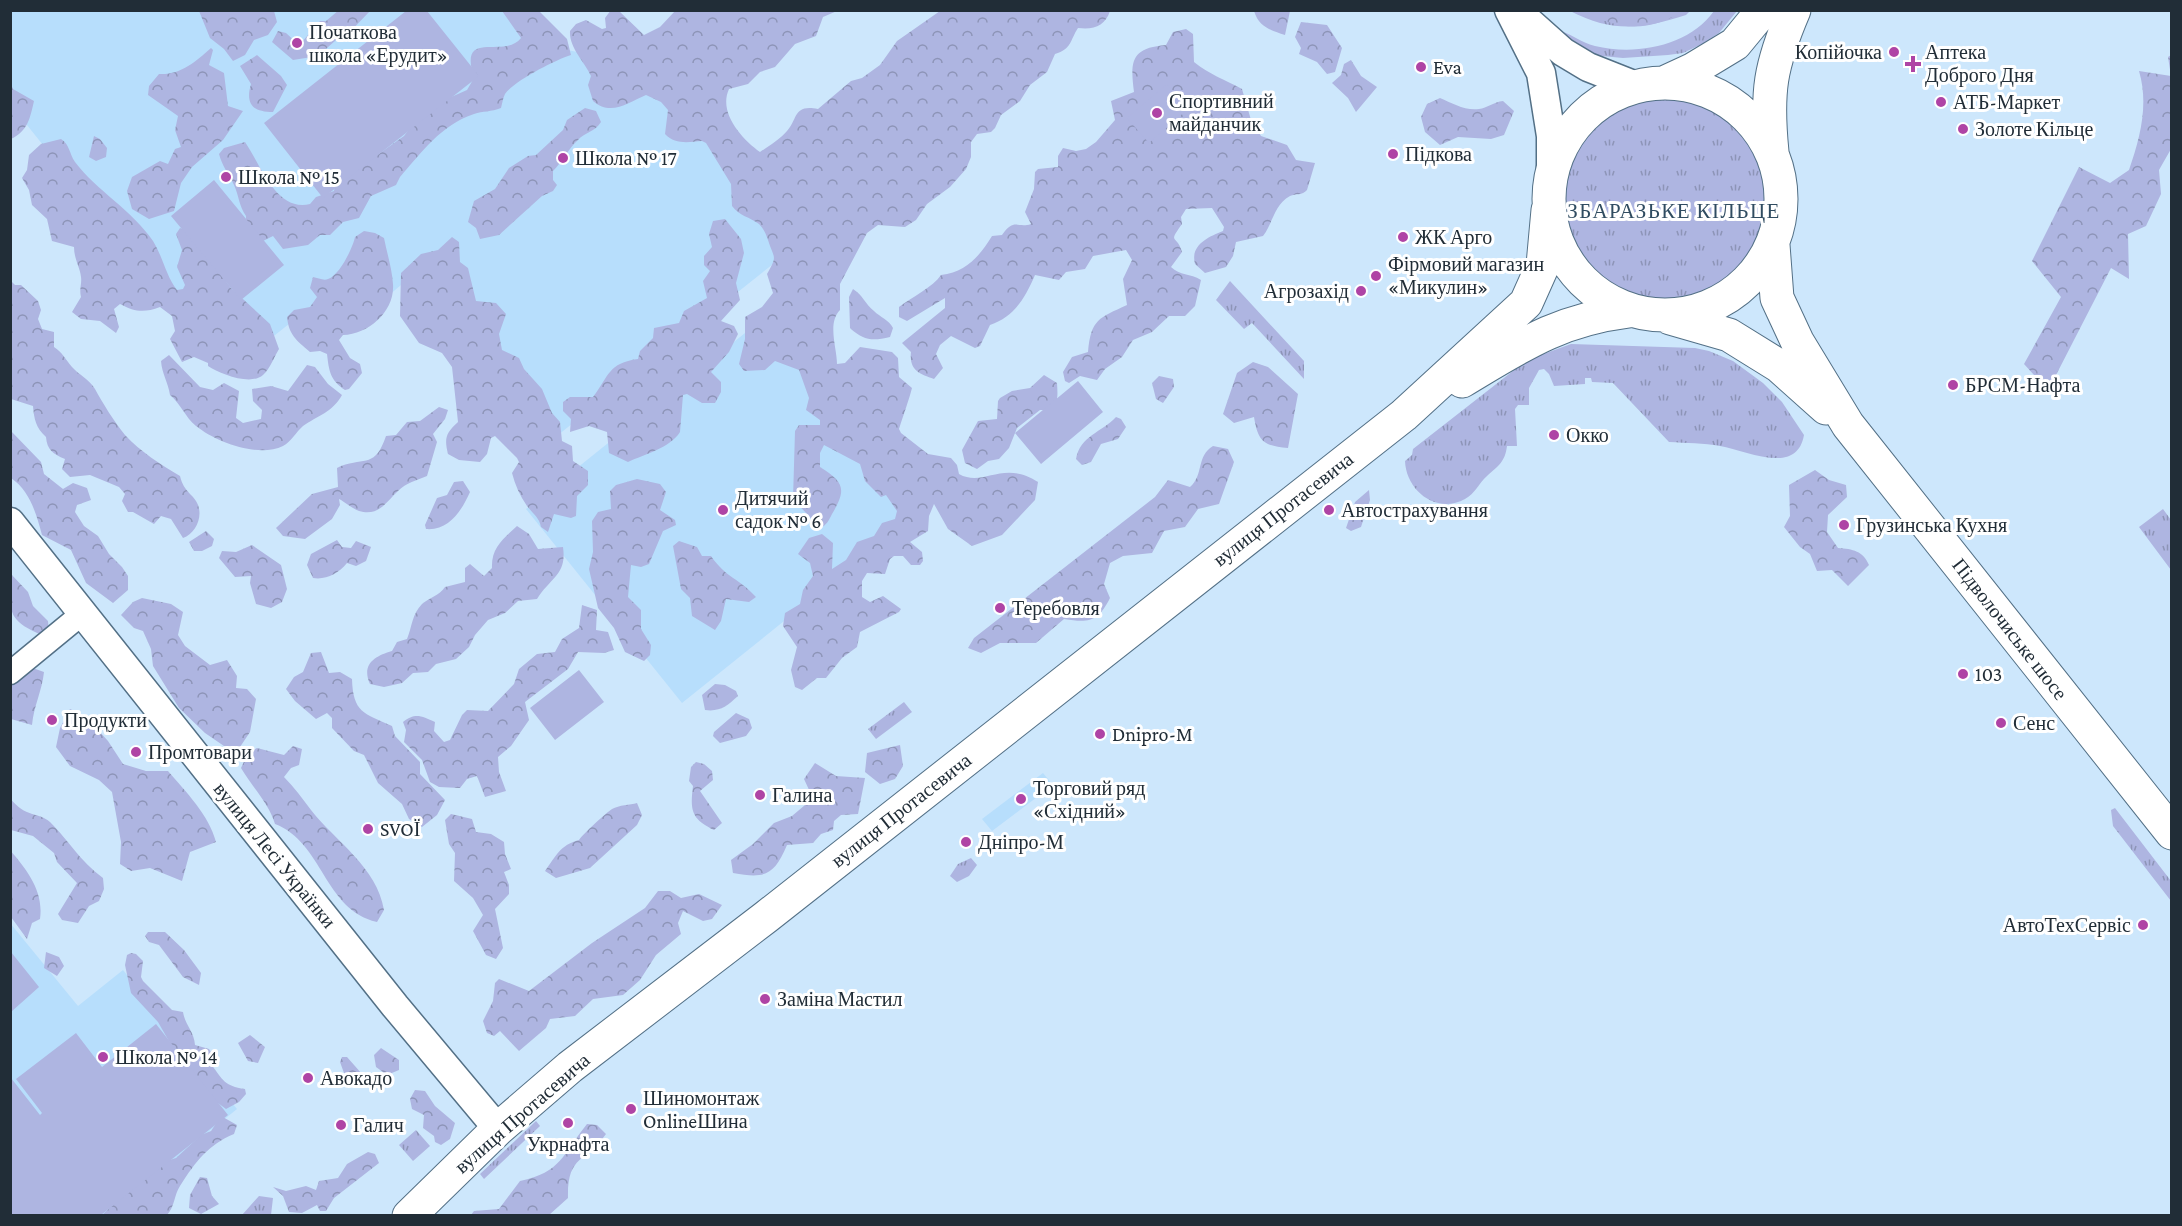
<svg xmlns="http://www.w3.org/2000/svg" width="2182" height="1226" font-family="'Crimson Pro',serif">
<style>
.built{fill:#b7defc}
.grass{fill:url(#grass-tufts)}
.forest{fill:url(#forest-crowns)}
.pitch{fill:#aeb5e1}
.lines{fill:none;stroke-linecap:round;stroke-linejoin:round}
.minor-casing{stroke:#537086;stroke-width:25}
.major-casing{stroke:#537086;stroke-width:31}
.highway-casing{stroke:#537086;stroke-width:35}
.minor{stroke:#fff;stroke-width:22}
.major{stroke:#fff;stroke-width:28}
.highway{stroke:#fff;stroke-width:33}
.poi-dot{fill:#af44a5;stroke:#fff;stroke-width:2}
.labels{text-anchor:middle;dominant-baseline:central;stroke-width:6;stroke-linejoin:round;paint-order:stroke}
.poi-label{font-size:20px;fill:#212d37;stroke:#fff;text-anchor:start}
.street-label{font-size:20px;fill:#212d37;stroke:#fff}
.neighbourhood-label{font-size:21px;letter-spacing:1.5px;fill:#304c61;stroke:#fff}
</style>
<defs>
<pattern id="grass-tufts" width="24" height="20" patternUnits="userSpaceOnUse" patternTransform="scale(1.5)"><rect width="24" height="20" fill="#aeb5e1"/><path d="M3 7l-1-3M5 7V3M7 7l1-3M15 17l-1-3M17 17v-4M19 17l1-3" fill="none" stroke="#8d94b7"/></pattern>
<pattern id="forest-crowns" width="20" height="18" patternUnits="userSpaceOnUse" patternTransform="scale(1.5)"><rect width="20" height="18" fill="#aeb5e1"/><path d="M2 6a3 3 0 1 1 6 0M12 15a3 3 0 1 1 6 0" fill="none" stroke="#8d94b7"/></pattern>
</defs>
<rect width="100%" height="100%" fill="#cde7fc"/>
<path class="built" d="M11,11H519L548,46L645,66L792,249L553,439L419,270L352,326L328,293L226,374L11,105Z
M765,317L921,511L682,703L526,509Z
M1043,773L1053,785L992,831L982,819Z
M10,923L78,1006L123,970L237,1109L106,1215H11Z"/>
<path class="grass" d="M1570,11H1690L1686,15C1642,29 1613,33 1570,11Z
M1714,11H1737L1719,33L1702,44L1683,53L1668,55L1623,58L1591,55L1556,30C1570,32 1581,43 1595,46C1636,56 1689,46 1714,11Z
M1562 201a102 102 0 1 1 204 0a102 102 0 1 1-204 0Z
M1230,281L1304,361V379L1252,323L1244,329L1216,300Z
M1571,344L1695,348L1709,351L1733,361L1763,383L1782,402L1804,435C1797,476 1747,451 1720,446C1704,443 1686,443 1669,442L1613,383L1592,382L1591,378H1585V384L1554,386L1549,374L1544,369L1539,370L1529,388V405H1518L1515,409L1517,446H1507C1505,462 1499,465 1487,476C1479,483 1475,494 1465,499C1436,515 1406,490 1405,461L1412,455L1413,449L1527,360Z
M2163,509L2171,520V570L2139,527Z
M904,702L912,712L876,739L868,729Z
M2115,808L2171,881V901L2113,826L2111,810Z
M971,858L977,865L969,876L957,882L950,876L958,864Z
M536,1121L540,1126L484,1179L480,1174Z
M416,1130L430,1146L413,1161L399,1145Z
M259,1196L273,1198L271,1215H242Z"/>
<path class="forest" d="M339,10L370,11L347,35L336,40L318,56L293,60L272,42L278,31L286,33L298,44L302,42L320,21H326Z
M611,10L619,11L644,35L660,27L675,11H837L823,17L816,36L795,44L775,67L760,72L748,84L729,89C718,113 742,139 760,152C769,146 780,139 787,131C798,119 793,104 818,109L851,81L862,78L880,65L897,41L940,11H1110C1105,26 1094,30 1078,28C1070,40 1072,49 1055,54L1047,72L1030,85L1020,101L1001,115L995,128L991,132L977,134L971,142V157L966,169L950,187L927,204L916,220L905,227L878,225L867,233L840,284V310C827,323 837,348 837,364L845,363L860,347L892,352L898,358L899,377L912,388C908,403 904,413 899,429L901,433L928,454L951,458L957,465L959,474C984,488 1002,459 1038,482L1035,500L1002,535L972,546L948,529L934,504L929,516L928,531L910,542L922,552L923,561L920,565H911L903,556H894L890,559L885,574L867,573L862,581V597L870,602L883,596L901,609L899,612L860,632L857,647L842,658L826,678H817L802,690L795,687L791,670L797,647L783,626L785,613L800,604L803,590L813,576L810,563L798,554L809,538L822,534L833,543L832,569L846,560L857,542L874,536L882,523L895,519L897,511L886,495L881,497L865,481L860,464L824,445L820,453V467C844,482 847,489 832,514C829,520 827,525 820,528L793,499L795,431L799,425H820V420L806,410L809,398L799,370L775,361L765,370L744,371L739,364L745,339V317L762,307L773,293L767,274C778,255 774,259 768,240C766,234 764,229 759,224C750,217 739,216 732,206L731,184L706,143L702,141C689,142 675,145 665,134L668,110L661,102L646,95C629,102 611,117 593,101L588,85L591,76C584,61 569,48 570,31L576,24L586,20L602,29L606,28L605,18Z
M199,11H274L277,22L268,35L254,40L245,55L233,61L224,49L210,38Z
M502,11H539L567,39L571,55C555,60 514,81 505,94C503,98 502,104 501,108C491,112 483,111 474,114C441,125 422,152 400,177L396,185L371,196L359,218L343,222L330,235H320L308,245L283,249L273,236L263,241L246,223V216C239,206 239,196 234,185C229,174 222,166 219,154L224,148L245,142C261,165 276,212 310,204L316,197L334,191L335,185L404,136L414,123L440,102L467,90L474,78C458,27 504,60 521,38Z
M1254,11H1290L1285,35C1270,30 1259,27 1254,11Z
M1586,11H1683C1652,31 1618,32 1586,11Z
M1301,22L1327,25L1342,48L1335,72L1327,74L1317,62L1299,54L1301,48L1295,37Z
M1186,29L1193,34L1194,62C1210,75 1224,79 1242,89L1251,120L1261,136L1287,145L1296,160L1315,163L1307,190C1302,196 1296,193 1290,196C1274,205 1273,223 1263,236L1236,242L1233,256L1226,267L1205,273L1195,264C1190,245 1208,237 1223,231L1224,227L1212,208L1186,209L1181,217L1182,224C1167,245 1177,234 1182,252L1171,267C1180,276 1190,273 1201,280L1195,306L1185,316H1169L1152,332L1133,340L1122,357L1105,369L1097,380L1080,376L1069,383L1065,381L1063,372L1072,357L1088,352C1091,319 1099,318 1127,305L1123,279L1132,260L1126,250L1093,256L1085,269L1066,272L1059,280L1035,275C1025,298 1015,316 990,325L980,346L975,348L951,336L940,345L936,354L943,368L934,379C919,374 909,370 911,352L902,343L945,308V298L907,321L899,317V307C912,297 933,287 941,275C966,272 979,257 992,236L1002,235C1015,217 1017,229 1031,224L1025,212L1034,189L1035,172L1038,169L1058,167V156L1063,148L1076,151L1086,149L1096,142L1115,120L1111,101L1134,92C1130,61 1131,48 1166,45L1173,32Z
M211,48L213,50L209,65L224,73L228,106L243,111L223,140L192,167L181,183L174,211L149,219L132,209L127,191L132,177L160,161L168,164L175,149L181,147L175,130L178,116L148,95L149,86L159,74C181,75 195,62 211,48Z
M257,55L281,76L287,85L273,112C253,112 245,104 251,84L240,66Z
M2171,55V149L2159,170L2161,194L2146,226L2128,234L2129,279L2111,268L2055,377L2046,388L2024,364L2061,297L2032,261L2079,167L2110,183L2129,170C2140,138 2149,105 2139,71L2171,76L2168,57Z
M1351,60L1361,76L1377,87L1356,112L1348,98L1332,83L1341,75L1344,64Z
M10,82L13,89L34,101C30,118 28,131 11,139Z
M1440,98C1452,103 1465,111 1479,109C1487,108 1494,102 1503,101L1514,111L1504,135L1491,139L1458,137L1440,145L1425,132L1421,117L1427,104Z
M585,108L596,111L601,122C595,132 585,132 578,140C568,149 563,161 553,171V180L557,185L553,191L542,196L499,235L480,239L476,228L468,222L474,201L495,189L509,168L528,156L536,155L563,130L567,120Z
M94,136L100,139L107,148L106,157L96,161L89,157Z
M61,139C70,145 69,153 75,162C97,191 132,210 153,241C163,257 166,276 177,290L183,289L185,285L177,267L182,250L176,234L180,228L189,231L231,288L270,324L279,349C274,357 270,369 263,375C251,386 220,374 208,366V363L194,357L182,362L170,339L175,331L172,316L160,307C144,313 135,312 120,304L114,309L119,327L116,333L100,321L81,319L72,312L81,297C79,289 82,284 81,277C80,267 74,259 74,247L52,241L47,219L32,205L29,190L22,178L27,170L29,155L41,144Z
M725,219L741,239L744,253L736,283L740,300L721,321L734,326L738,334L729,352L711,372L721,382V392L715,403H702L687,394L683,395L680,432C670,448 645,454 628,462L609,453L607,432L589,426L570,432L571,419L563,411V402L570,397H593C609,376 608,363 638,359L640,351L653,338L654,328L679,323L684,311L707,298L703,281L710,271L704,265V256L712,247L709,234L713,221Z
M364,231L375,233L384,238C387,253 392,269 393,284C395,311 369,334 343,335L339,340L350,358L360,364L362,373L349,389L345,390C330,380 329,371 327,354L320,351L310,352C296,340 289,335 287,317L294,310L310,307L317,297L310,288L313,277C318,278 324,281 328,279C340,275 353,247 355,237Z
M452,237L459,242L460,262L468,268L476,301L496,303L506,314L499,334L502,350L519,358L524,369L542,389L552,413L560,422L562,441L572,446L573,461L588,471V485L577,496L576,516L571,518L554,514L548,532L541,527C539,517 533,514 527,506C520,496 515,485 512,473L519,462L517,458L495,436L491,438L487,454L480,462L459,460L448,454C444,438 446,433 458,422L452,367L442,353L419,343L400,316L401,273L421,254L438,250Z
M11,281L15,285H21L38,301L41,310L38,319L42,329L54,332V347C63,353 65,359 72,367C79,375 89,379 95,389C102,402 115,423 125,435C141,452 160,464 180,476C184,493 194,494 198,505C203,518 195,534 183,538L171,519L161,516L154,524L133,512H128L122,501L125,494L119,487L90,475L70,477L62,469L65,459C53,454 47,450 46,437C36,428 34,419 33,406L11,399Z
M853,289C863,295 865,304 874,311C880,317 889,320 893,328L890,337C873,341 864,341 850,328L849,297Z
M169,355L200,387L213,390L224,383L239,391L236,418L243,423L261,419L262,410L253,401L252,389L271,386L288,391L307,365L315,367L328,384L342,395C333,412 317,416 303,426C296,432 291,442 283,446C258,458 216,442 196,426C185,417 181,404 170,395C168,382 162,374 161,361Z
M1253,362L1268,367L1298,394L1288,448C1263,446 1258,441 1254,417L1234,423L1223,414L1237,373Z
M1044,375L1057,383C1058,398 1059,411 1040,410L1017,428L1009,448L999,459L988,461L977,469L965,463L962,450L978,421L997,419L998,401L1000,398L1012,391L1030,388Z
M1159,376L1173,379L1174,387L1163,403L1156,399L1152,383Z
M439,407L448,410L445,419L433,434L437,442L427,476C417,480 406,483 398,491C387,501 379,517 359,511C353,509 345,502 339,499L340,505L332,519L305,539L283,536L276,528L312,494L338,487L337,468L341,466C366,457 375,468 386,436L396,435L407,422L420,421Z
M1116,417L1121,419L1126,427L1118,439L1101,444L1091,462L1082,465L1076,459C1080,436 1102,432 1116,417Z
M10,430L41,462L44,474L63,489L73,483L87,488L91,500L77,505L75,512L84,526L98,536L109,554L122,567L128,576V590L113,603L86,583L71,550L42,535C36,513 30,491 11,478Z
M1213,446L1228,449L1234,462L1219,504L1198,509L1185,527L1164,531L1152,553L1123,556L1110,563L1104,584L1110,598C1098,622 1089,623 1064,619L1036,643H1000L981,653L968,648L974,638L1155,497L1168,480L1190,487C1204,475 1196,456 1213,446Z
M1815,470L1829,480L1846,485L1847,497L1828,515L1827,532L1838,548C1853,549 1863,551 1869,565L1848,586L1832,570L1817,571L1810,554L1800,547L1784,527L1790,516L1789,485Z
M637,479L660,484L666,492L660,510L675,520L676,525L663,531L649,564L641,567L631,565L628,597L641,610V629L651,645L650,655L644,661L625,652L614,628L598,608L589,569L593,552L592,521L598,512L611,509L610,491L616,485Z
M463,481L470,492C462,510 449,531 426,529L425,525L437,498L447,495L454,482Z
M1369,490L1370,500L1361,527L1351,531L1346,528L1355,502Z
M517,526L529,534L538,549L563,547C567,575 551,577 537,599L518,601L505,613L488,620L475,635L469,647L456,659L436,664L428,672L413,673L402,683L384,687L370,684C361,664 375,656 392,651L397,642L407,639C412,627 412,614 422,604C430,597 439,596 445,587L465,582V568L470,564L484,576L492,568C491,548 503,539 517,526Z
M206,531L214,539L212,546L202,551H194L189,542Z
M337,540L342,547L351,548L356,541L371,547L366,561L356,566L347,563C338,574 326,580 313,578L307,565L311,554Z
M679,541L697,547L702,556H711C726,578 739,578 756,597L749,602L726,599L721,621L715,630L692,616L690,598L681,589L673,546Z
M252,545L281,565L287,589L282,602L271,608L256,604L250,583L251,576L235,577L219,558L222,551L236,552Z
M10,573L28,592L33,606L48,621L49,632L42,635C4,619 11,610 10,573Z
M142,598L171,604L183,612L178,635L185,646L210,665L227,660L237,676L236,688L247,689L256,699L250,732L240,747L224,746L205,733L179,708L153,666L151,649L143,631L134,628L121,615L133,602Z
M582,605L597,610L596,630L608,632L614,650L604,653L578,652L568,669L525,702L529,720L511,746L498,757L499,772L506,791L485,797L477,776L467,779L460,788L439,787L430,782L422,760L404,742L406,730L403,722C415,712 422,716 435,722L434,731L444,742L450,740L462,715L467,710L488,711L514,684L519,669L537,654L555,652L562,639L579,628Z
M321,652L329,673L340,672L352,679C353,713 364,713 392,726L395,736L420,762V774L445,800L437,815L422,827L409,819L402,804L378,783L364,755L354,751L332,728V718L327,713L316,719L295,701L286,689L294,677L303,672L311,653Z
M27,666L44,672C42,691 34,705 32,725L11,719V679Z
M715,684L725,685L736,691L738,696C727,706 720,712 705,710L702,695Z
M70,709L88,719L108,741L123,764L146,771H168C186,792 209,815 216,842L190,852L182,881L150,868L131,871L120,864L121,842L112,792L99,780L70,766L56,747L60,728Z
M736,713L749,719L752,728L746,736L720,743L713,736L714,732Z
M900,745L903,766L895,779L880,784L865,772L867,753Z
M293,746L302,749L299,765L291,768L284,777C294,787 302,798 311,810C336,842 377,867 384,910L377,922C324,910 323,842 275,824C269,803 252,787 241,768L248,753L257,748L284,755Z
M696,762L704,764L712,771L713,780L700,791L722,823L714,830C691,819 690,810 693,786L689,781L691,767Z
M815,763L836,776L865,778L858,814L841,815L834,821L833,830L821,834L813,843L787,845C774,875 766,879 733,873L731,860L753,844L774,823L792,816L805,805L810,792L804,779Z
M10,798C25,818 39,812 50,822C70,842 79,860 103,878L104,889L99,901L89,906L78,923L62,920L58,914L77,883L57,862L54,853L33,836L11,830Z
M637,803L642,815L637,825L590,868L556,878L545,871C556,856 560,845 579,840C583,834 606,813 612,809C619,805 630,805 637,803Z
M451,814L472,819L476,832L491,834L504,842L505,854L511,869L504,872L509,885V894L495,909L503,948L496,959L486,955L473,931L483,915L473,898L454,881L455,853L449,844L445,820Z
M10,850C27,870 44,891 40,919L32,923L27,939L11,917Z
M658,891H670L681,898L699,894L722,905L712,919L703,921L683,911L678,923L681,934L656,955L640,980L623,995L593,999L575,1016L550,1019L546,1028L519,1051L500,1031L494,1036L487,1033L483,1021L493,1001L495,983L499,979L529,991L592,943L645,908Z
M148,932H165L184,950L201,973L199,985L183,977L159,945L149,942L145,936Z
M46,952L59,957L64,966L57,976L44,968Z
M131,953L136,954L143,961L141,977L143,981L172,1010L183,1012C185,1025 194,1031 195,1045L209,1049L212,1054L211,1064C223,1080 224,1086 245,1089L246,1094L239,1102L226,1109L214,1100L174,1050L158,1022L131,993L125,965L127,955Z
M250,1035L265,1047L258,1063L248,1061L238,1043Z
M381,1048L399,1060V1070L387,1075L376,1067L374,1055Z
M342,1057H347L362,1074L356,1077L344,1073L340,1062Z
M415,1090L425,1091L435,1106L455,1123L450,1139L441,1145L435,1142L434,1136L423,1128L424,1115L412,1109L410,1099Z
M221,1116L237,1125L234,1134C208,1145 196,1161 180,1186C174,1195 175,1206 167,1215L101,1216L157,1164L176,1158L201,1135L211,1131Z
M587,1124L597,1125L606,1134C585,1163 567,1155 568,1198L549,1215H471L474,1211L499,1209L520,1181C562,1172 562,1155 587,1124Z
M368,1152L375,1154L379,1163L334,1198L326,1211H320L317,1205L302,1213L289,1212L283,1196L273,1187L286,1191L306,1186L316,1190L319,1181L338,1178L347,1164Z
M200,1177L207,1178L212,1196L219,1204L201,1214L189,1208L190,1195Z"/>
<path class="pitch" d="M406,11H427L479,76L323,198L264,123Z
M1167,84L1188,109L1149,143L1127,118Z
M214,180L284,265L241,300L171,216Z
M1078,381L1103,412L1041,464L1015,433Z
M579,670L604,702L555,740L530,708Z
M11,952L39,987L11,1012H10Z
M156,1024L228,1115L101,1215H11V1078L40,1115L42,1113L16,1079L76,1033L102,1067Z"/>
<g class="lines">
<g class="minor-casing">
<path id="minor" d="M10,673L83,613"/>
</g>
<g class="major-casing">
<path id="major" d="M1509,10L1541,73L1551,136V167
M1517,11L1563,52L1588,67L1636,86
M10,522L395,1006L498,1129"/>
</g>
<g class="highway-casing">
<path id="highway" d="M1666,82L1692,70L1735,44L1763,10
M1549 199a116 116 0 1 1 232 0a116 116 0 1 1-232 0Z
M1772,152C1766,92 1770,66 1794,10
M1773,245L1777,298L1797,341L1848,425L2172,833
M1670,318L1729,335L1779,366L1826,408
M1462,381C1522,345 1558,320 1629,311
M409,1216L498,1129L570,1067L766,917L1404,415L1526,303L1543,265L1548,210"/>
</g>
<use href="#minor" class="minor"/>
<use href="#major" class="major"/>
<use href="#highway" class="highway"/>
</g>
<g class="poi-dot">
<circle cx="297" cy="43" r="6"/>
<circle cx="1894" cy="52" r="6"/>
<path d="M1910 55h6v6h6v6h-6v6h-6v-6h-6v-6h6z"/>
<circle cx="1421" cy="67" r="6"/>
<circle cx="1941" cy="102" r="6"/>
<circle cx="1157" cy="113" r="6"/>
<circle cx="1963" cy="129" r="6"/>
<circle cx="1393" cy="154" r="6"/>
<circle cx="563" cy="158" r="6"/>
<circle cx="226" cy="177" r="6"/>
<circle cx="1403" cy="237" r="6"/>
<circle cx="1376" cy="276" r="6"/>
<circle cx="1361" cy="291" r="6"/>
<circle cx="1953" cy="385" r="6"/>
<circle cx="1554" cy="435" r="6"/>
<circle cx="723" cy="510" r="6"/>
<circle cx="1329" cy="510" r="6"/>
<circle cx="1844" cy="525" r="6"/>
<circle cx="1000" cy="608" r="6"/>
<circle cx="1963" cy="674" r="6"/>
<circle cx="52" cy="720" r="6"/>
<circle cx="2001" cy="723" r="6"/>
<circle cx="1100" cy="734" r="6"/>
<circle cx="136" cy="752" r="6"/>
<circle cx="760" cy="795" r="6"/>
<circle cx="1021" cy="799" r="6"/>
<circle cx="368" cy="829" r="6"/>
<circle cx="966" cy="842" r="6"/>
<circle cx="2143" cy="925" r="6"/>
<circle cx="765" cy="999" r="6"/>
<circle cx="103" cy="1057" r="6"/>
<circle cx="308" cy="1078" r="6"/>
<circle cx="631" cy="1109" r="6"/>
<circle cx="568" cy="1123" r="6"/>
<circle cx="341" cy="1125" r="6"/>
</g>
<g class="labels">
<g class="poi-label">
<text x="309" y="32">Початкова<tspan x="309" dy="23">школа «Ерудит»</tspan></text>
<text x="1882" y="52" text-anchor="end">Копійочка</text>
<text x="1925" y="52">Аптека<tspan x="1925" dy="23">Доброго Дня</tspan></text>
<text x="1433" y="67">Eva</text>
<text x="1169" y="101">Спортивний<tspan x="1169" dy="23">майданчик</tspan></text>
<text x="1953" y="102">АТБ-Маркет</text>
<text x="1975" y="129">Золоте Кільце</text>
<text x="1405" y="154">Підкова</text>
<text x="575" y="158">Школа № 17</text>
<text x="238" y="177">Школа № 15</text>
<text x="1415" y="237">ЖК Арго</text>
<text x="1388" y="264">Фірмовий магазин<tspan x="1388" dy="23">«Микулин»</tspan></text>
<text x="1349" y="291" text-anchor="end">Агрозахід</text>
<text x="1965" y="385">БРСМ-Нафта</text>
<text x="1566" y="435">Окко</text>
<text x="735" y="498">Дитячий<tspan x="735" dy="23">садок № 6</tspan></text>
<text x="1341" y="510">Автострахування</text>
<text x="1856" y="525">Грузинська Кухня</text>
<text x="1012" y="608">Теребовля</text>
<text x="1975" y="674">103</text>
<text x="64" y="720">Продукти</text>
<text x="2013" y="723">Сенс</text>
<text x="1112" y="734">Dnipro-M</text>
<text x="148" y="752">Промтовари</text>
<text x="1033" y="788">Торговий ряд<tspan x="1033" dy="23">«Східний»</tspan></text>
<text x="772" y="795">Галина</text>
<text x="380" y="829">SVOЇ</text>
<text x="978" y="842">Дніпро-М</text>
<text x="2131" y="925" text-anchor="end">АвтоТехСервіс</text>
<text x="777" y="999">Заміна Мастил</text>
<text x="115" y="1057">Школа № 14</text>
<text x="320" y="1078">Авокадо</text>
<text x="643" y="1098">Шиномонтаж<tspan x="643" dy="23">OnlineШина</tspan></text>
<text x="353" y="1125">Галич</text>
<text x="568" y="1144" text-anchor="middle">Укрнафта</text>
</g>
<g class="street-label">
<text transform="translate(1283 509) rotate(-38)">вулиця Протасевича</text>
<text transform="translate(2010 629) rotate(52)">Підволочиське шосе</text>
<text transform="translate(901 810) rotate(-38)">вулиця Протасевича</text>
<text transform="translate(275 855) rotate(51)">вулиця Лесі Українки</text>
<text transform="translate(522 1113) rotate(-41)">вулиця Протасевича</text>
</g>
<g class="neighbourhood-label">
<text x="1674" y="211">ЗБАРАЗЬКЕ КІЛЬЦЕ</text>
</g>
</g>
<rect width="2182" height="1226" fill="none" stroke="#212d37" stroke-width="24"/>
</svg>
